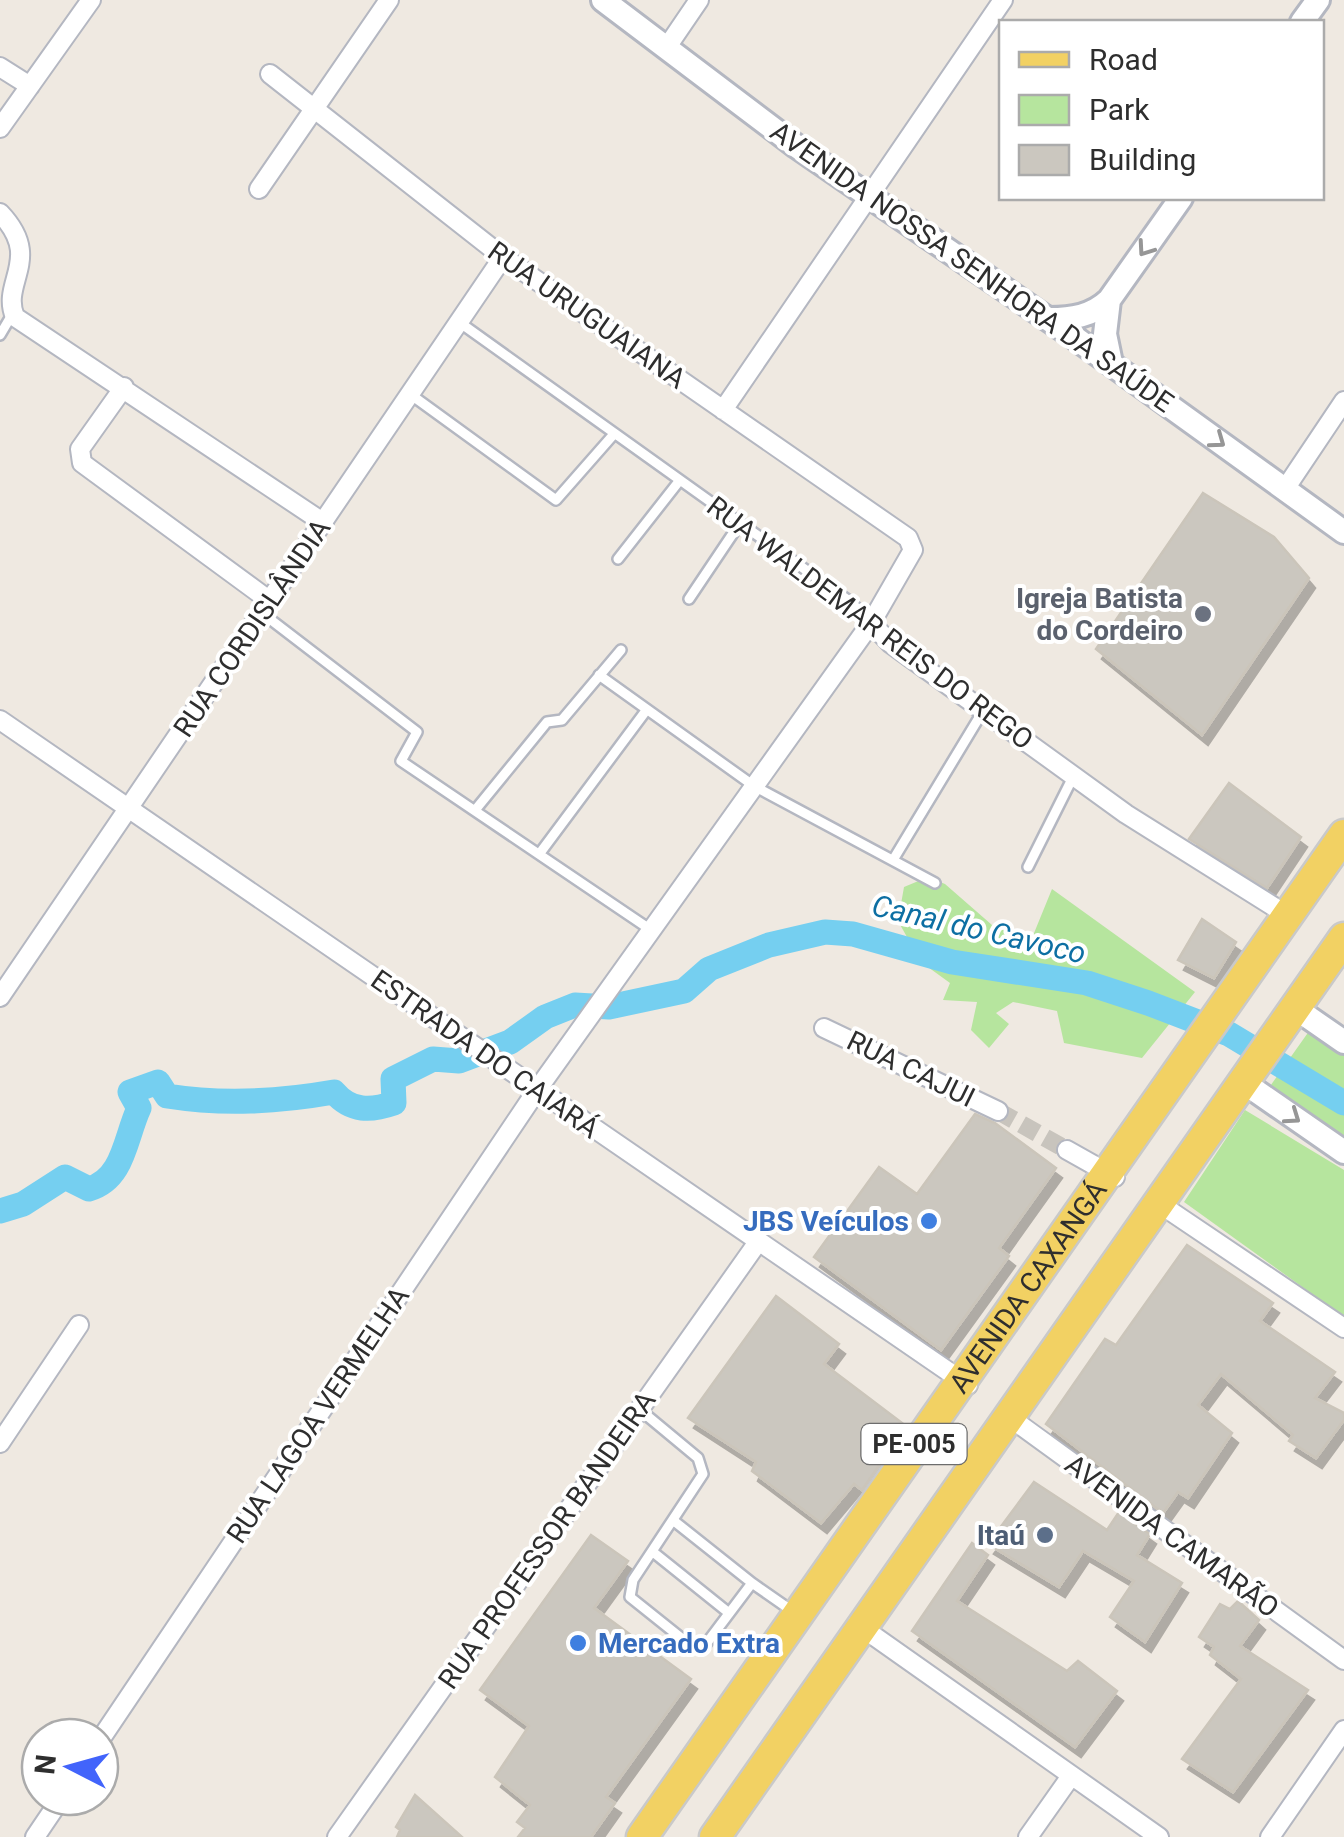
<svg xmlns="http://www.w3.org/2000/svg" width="1344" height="1837" font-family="Roboto,sans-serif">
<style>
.green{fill:#b6e59e}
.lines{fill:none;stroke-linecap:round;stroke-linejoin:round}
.canal{stroke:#75cff0;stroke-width:25}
.building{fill:#cbc7bf;stroke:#cbc5ba;stroke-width:2.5;filter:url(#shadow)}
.minor-tunnel{stroke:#c8c4bd;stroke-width:18;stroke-dasharray:18 9;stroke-linecap:butt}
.service-casing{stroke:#b4b7c1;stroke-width:14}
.minor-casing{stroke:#b4b7c1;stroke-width:22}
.tertiary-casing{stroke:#b4b7c1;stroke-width:28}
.primary-casing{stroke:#c9c9c9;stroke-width:35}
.service{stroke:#fff;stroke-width:9}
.minor{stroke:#fff;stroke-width:18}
.tertiary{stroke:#fff;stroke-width:22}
.primary{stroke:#f2d163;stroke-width:30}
.oneway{stroke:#969696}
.worship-dot{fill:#6b7280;stroke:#fff;stroke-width:4}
.shop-dot{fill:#3f7fe0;stroke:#fff;stroke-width:4}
.service-dot{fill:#5c6f8a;stroke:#fff;stroke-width:4}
.labels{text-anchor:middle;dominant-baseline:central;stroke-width:8;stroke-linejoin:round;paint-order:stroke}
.shield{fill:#fff;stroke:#6d6d6d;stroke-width:2.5}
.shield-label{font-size:25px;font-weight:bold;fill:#2e2e2e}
.street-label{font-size:28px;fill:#2e2e2e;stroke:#fff}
.worship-label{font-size:28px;font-weight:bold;fill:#5b616d;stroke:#fff;text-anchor:end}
.shop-label{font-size:28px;font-weight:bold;fill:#366cbe;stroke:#fff;text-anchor:end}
.service-label{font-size:28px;font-weight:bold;fill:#4e5e75;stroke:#fff;text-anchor:end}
.water-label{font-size:30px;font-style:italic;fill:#0d6fa3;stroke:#fff}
</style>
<defs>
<filter id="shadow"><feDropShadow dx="6" dy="10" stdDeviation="0" flood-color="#0004"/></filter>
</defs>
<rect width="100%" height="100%" fill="#efe9e1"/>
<path class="green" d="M928,877L945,884L992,925L1032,938L1052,889L1195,992L1142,1058L1064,1043L1057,1011L1013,1002L996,1013L1009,1024L989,1048L971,1030L977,1002L943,1000L950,983L921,962L898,921L904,887Z
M1312,1027L1344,1049V1145L1266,1092Z
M1245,1110L1344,1170V1317L1184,1202Z"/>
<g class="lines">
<path class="canal" d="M0,1211L23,1204L65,1177L89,1189C124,1179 125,1138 139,1108L130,1092L158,1082L167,1096C224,1105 277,1102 334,1092C351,1112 371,1111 394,1103L393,1079L433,1059L459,1061L510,1042L545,1017L575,1005L609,1007L684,991L709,969L769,945L825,932L853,934L952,962L1087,983L1148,1003L1229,1034L1344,1103"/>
</g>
<path class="building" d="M1203,493L1274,537L1309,578L1202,735L1096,649Z
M1229,783L1301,837L1267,888L1189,839Z
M1202,919L1236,942L1214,978L1178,960Z
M975,1114L995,1123L1056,1168L999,1248L1009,1256L941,1350L814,1257L879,1167L917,1194Z
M1187,1245L1273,1303L1260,1321L1335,1372L1315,1398L1344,1413V1420L1316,1458L1289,1441L1293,1435L1221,1374L1198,1405L1232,1433L1188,1498L1178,1492L1163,1513L1046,1424L1105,1339L1116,1345Z
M776,1296L839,1344L824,1364L906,1426L862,1490L854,1484L821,1523L752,1471L756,1462L688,1418Z
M1034,1482L1107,1530L1119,1512L1150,1534L1137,1555L1182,1583L1145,1642L1110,1617L1134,1581L1083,1551L1059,1587L988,1544Z
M591,1535L628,1561L594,1608L691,1679L606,1797L615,1803L591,1837H518L525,1828L517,1822L530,1805L495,1777L529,1726L480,1690Z
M972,1543L988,1555L957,1601L1067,1671L1078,1661L1117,1691L1075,1747L912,1631Z
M1238,1601L1259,1620L1240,1646L1308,1690L1233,1792L1182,1759L1241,1679L1210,1655L1214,1647L1199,1637L1220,1604L1230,1609Z
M415,1795L462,1837H397L400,1830L396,1827Z"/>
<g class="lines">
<path class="minor-tunnel" d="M998,1111L1067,1150"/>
<g class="service-casing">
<path id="service" d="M459,322L852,603L871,623
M0,335L13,313
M410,394L556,500L614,434
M618,559L680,480
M689,599L740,523
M262,613L417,732L401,761L651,930
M599,675L754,786L935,883
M476,809L547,722L562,720L621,650
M540,853L645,712
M893,860L983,711
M1028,867L1073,777
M639,1409L698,1458L703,1474L633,1580L630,1597L690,1645L703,1648L752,1583L674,1521
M653,1552L729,1613
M752,1583L795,1613"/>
</g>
<g class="minor-casing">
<path id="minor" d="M667,47L699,0
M0,67L30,86
M0,128L91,0
M259,189L389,0
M0,213C44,259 0,282 15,317L324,523
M124,387L80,449L82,463L270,601
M723,410L1003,0
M1285,489L1344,401
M871,623L890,643L1126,814L1287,915
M0,720L968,1385
M0,997L503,257
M824,1028L998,1111
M1067,1150L1115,1177
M1154,1200L1344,1328
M1005,1414L1344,1660
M0,1443L79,1325
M857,1624L1159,1837
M100,1740L537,1090L871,623L913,550L908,538L503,257L270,74
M35,1837L62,1797
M337,1837L758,1242
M1028,1837L1071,1776
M1270,1837L1344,1730"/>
</g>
<g class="tertiary-casing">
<path id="tertiary" d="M603,0L796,146L1071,335L1344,532
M1302,22L1318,0
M1109,300L1105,334L1111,363
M1049,319C1072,319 1092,316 1109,300L1181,198
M1295,1008L1344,1042
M1243,1082L1344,1152"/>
</g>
<g class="primary-casing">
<g id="primary">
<path id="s1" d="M642,1837L1344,835"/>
<path d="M715,1837L1344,938"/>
</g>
</g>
<use href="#service" class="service"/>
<use href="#minor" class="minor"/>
<use href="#tertiary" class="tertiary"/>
<use href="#primary" class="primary"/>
</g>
<defs><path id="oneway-chevron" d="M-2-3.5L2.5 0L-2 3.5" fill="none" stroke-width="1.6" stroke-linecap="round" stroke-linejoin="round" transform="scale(2.5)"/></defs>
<g class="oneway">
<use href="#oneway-chevron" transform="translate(1145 249) rotate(125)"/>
<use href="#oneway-chevron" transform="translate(1218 441) rotate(36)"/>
<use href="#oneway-chevron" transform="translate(1293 1117) rotate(35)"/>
</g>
<circle class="worship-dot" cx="1203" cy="614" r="10"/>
<g class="shop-dot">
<circle cx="929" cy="1221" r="10"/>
<circle cx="578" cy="1643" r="10"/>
</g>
<circle class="service-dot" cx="1045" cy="1535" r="10"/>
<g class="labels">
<rect class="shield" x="861.5" y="1424" width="105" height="40" rx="8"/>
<g class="shield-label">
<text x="914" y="1444">PE-005</text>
</g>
<g class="street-label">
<text transform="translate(972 267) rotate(35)">AVENIDA NOSSA SENHORA DA SAÚDE</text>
<text transform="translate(587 315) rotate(35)">RUA URUGUAIANA</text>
<text transform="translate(870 623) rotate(37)">RUA WALDEMAR REIS DO REGO</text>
<text transform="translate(252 628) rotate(-56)">RUA CORDISLÂNDIA</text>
<text transform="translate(485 1054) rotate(35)">ESTRADA DO CAIARÁ</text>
<text transform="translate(911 1069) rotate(26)">RUA CAJUI</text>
<text stroke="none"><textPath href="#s1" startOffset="672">AVENIDA CAXANGÁ</textPath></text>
<text transform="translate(318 1415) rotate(-56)">RUA LAGOA VERMELHA</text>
<text transform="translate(1172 1536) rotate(36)">AVENIDA CAMARÃO</text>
<text transform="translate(547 1540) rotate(-55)">RUA PROFESSOR BANDEIRA</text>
</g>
<g class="worship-label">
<text x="1183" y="598">Igreja Batista<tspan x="1183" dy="32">do Cordeiro</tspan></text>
</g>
<g class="shop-label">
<text x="909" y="1221">JBS Veículos</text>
<text x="598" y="1643" text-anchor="start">Mercado Extra</text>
</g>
<g class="service-label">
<text x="1025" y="1535">Itaú</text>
</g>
<g class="water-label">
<text transform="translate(979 929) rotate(13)">Canal do Cavoco</text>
</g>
</g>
<rect x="999" y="20" width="325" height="180" fill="#ffffff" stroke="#ababab" stroke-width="2.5"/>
<rect x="1019" y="52" width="50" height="15" fill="#f2d163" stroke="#ababab" stroke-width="2.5"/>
<text x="1089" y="70" font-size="30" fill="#2e2e2e">Road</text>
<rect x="1019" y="95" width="50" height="30" fill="#b6e59e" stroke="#ababab" stroke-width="2.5"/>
<text x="1089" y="120" font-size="30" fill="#2e2e2e">Park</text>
<rect x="1019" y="145" width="50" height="30" fill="#cbc7bf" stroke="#ababab" stroke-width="2.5"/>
<text x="1089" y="170" font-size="30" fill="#2e2e2e">Building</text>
<g transform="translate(70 1767) rotate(276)"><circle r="48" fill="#ffffff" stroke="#ababab" stroke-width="2.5"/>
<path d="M0-8L18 38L0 25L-18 38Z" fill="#4264fb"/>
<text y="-15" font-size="28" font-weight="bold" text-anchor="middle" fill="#2e2e2e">N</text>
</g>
</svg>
